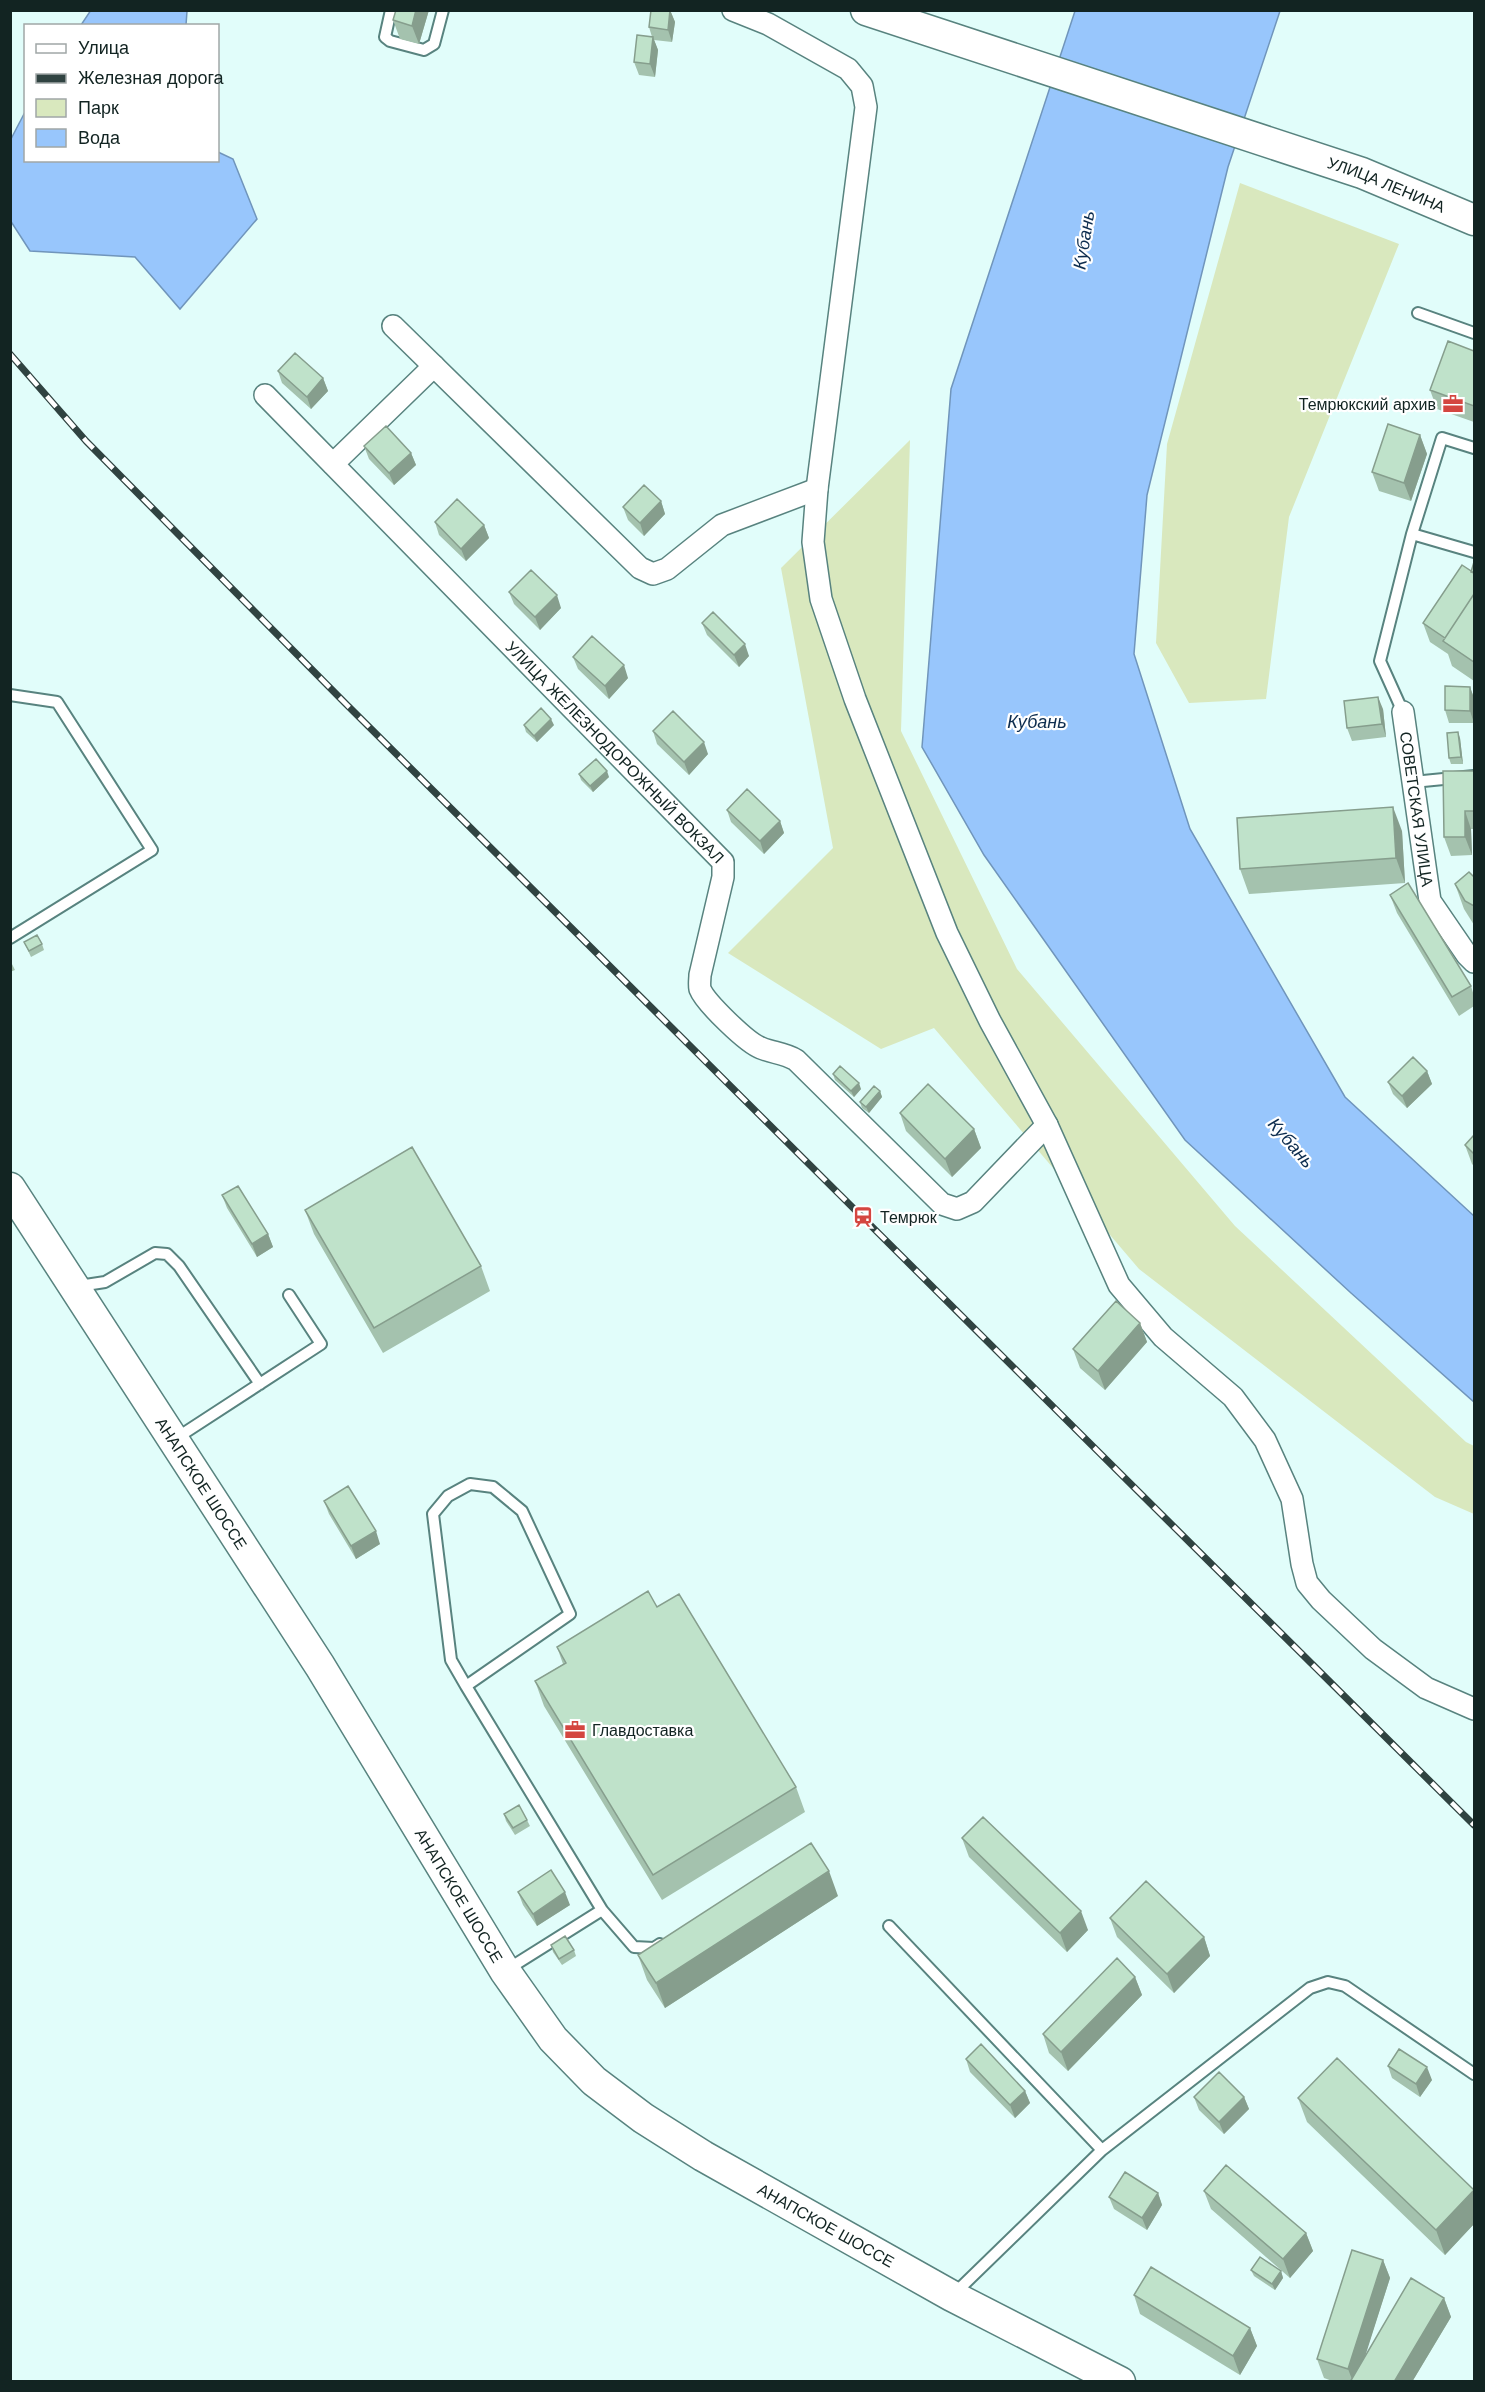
<svg xmlns="http://www.w3.org/2000/svg" width="1485" height="2392" font-family="Arial,sans-serif">
<style>
.green{fill:#d9e8be}
.water{fill:#98c6fc;stroke:#7095bb;stroke-width:1.5}
.lines{fill:none;stroke-linecap:round;stroke-linejoin:round}
.lane-casing{stroke:#58837f;stroke-width:14}
.street-casing{stroke:#58837f;stroke-width:24}
.secondary-casing{stroke:#58837f;stroke-width:33}
.lane{stroke:#fff;stroke-width:10}
.street{stroke:#fff;stroke-width:21}
.secondary{stroke:#fff;stroke-width:30}
.rail-casing{stroke:#304341;stroke-width:7}
.rail{stroke:#fff;stroke-width:4.5;stroke-dasharray:14;stroke-linecap:butt}
.wall{fill:#a4c2ae}
.shaded-wall{fill:#869e8d}
.building{fill:#bfe2ca;stroke:#869e8d;stroke-width:1.5}
.labels{text-anchor:middle;dominant-baseline:central;stroke-width:4.5;stroke-linejoin:round;paint-order:stroke}
.street-label{font-size:16px;fill:#122422;stroke:#fff}
.poi-label{font-size:16px;fill:#122422;stroke:#fff;text-anchor:start}
.water-label{font-size:18px;font-style:italic;fill:#0d2d4f;stroke:#fff}
</style>
<rect width="100%" height="100%" fill="#e1fdfa"/>
<path class="green" d="M1240,183L1399,244L1289,517L1266,699L1189,703L1156,643L1167,444Z
M910,440L901,731L1017,969L1235,1226L1466,1442L1474,1446V1514L1435,1497L1139,1269L934,1028L881,1049L728,953L833,848L781,568Z"/>
<path class="water" d="M91,10H187V11L186,25H81Z
M1075,11H1280L1228,167L1147,495L1134,654L1190,829L1345,1097L1474,1216V1402L1351,1293L1185,1140L984,855L922,747L951,389Z
M25,112L26,160H218V152L233,159L257,219L180,309L135,257L30,251L10,220L11,139Z"/>
<g class="lines">
<g class="lane-casing">
<path id="lane" d="M391,10L385,37L390,41L424,50L434,44L443,10
M1418,313L1474,333
M1412,534L1474,552
M10,695L57,702L152,850L10,938
M1403,712L1380,661L1412,534L1442,438L1474,448
M1413,782L1474,776
M79,1286L105,1282L155,1253L167,1254L179,1266L260,1384
M175,1439L321,1344L289,1295
M466,1686L570,1614L522,1511L493,1487L470,1484L448,1496L433,1514L451,1660L466,1686L602,1910
M889,1926L1102,2150
M508,1969L602,1910L634,1947L654,1948L660,1944
M954,2294L1102,2150L1310,1988L1328,1982L1345,1986L1474,2074"/>
</g>
<g class="street-casing">
<g id="street">
<path d="M733,10L768,24L848,69L862,86L866,107L817,489L813,542L821,599L855,699L947,933L990,1021L1047,1125L1119,1285L1163,1337L1233,1397L1265,1440L1292,1499L1302,1564L1307,1583L1321,1600L1373,1649L1426,1688L1474,1709"/>
<path d="M393,326L640,568L653,574L667,569L722,525L817,489"/>
<path id="s1" d="M265,395L723,862V877L700,975C700,979 699,984 700,989C705,1002 747,1043 761,1048C773,1053 784,1053 796,1060L942,1204L957,1209L973,1202L1047,1125"/>
<path d="M333,464L434,366"/>
<path id="s2" d="M1403,712L1430,901L1467,955L1474,962"/>
</g>
</g>
<g class="secondary-casing">
<g id="secondary">
<path id="s3" d="M866,10L1362,173L1474,220"/>
<path id="s4" d="M10,1188L320,1666L505,1971L553,2039L594,2081L643,2118L703,2156L952,2296L1120,2382"/>
</g>
</g>
<use href="#lane" class="lane"/>
<use href="#street" class="street"/>
<use href="#secondary" class="secondary"/>
<g class="rail-casing">
<path id="rail" d="M10,354L86,441L346,704L1474,1825"/>
</g>
<use href="#rail" class="rail"/>
</g>
<path class="wall" d="M396,10H429L419,44L400,39L393,20Z
M670,10L675,22L672,42L654,40L658,50L655,77L639,75L634,62L652,37L649,27Z
M1474,351V422L1437,409L1430,390Z
M278,371L323,378L328,391L311,409L282,383Z
M1420,435L1427,454L1411,501L1379,491L1372,472Z
M364,446L411,453L416,465L394,485L369,459Z
M661,501L665,514L644,536L628,520L623,507Z
M435,522L484,525L489,538L466,561L439,535Z
M1474,562V681L1452,666L1448,654L1430,642L1423,623L1471,571Z
M509,592L561,608L540,630L514,604Z
M702,623L749,656L739,667L707,635Z
M573,657L628,678L609,699L578,669Z
M1470,687L1474,698V723H1449L1445,710Z
M1383,709L1386,737L1352,741L1347,728Z
M524,725H554L537,742L526,732Z
M653,731L708,754L689,775L657,744Z
M1460,738L1463,764H1451L1449,758Z
M1474,771V829H1471L1472,855L1451,856L1444,837Z
M579,774L609,777L593,792L581,780Z
M727,810L780,821L784,833L764,854L731,822Z
M1402,831L1405,883L1249,894L1240,869Z
M1474,877V925L1464,909L1455,884Z
M1390,895L1471,986L1474,996V1006L1459,1016L1397,913Z
M24,942L42,944L44,950L31,957Z
M10,960L15,970L10,972Z
M1427,1071L1432,1084L1407,1108L1393,1094L1388,1082Z
M833,1074L861,1089L854,1097L835,1080Z
M880,1091L882,1097L869,1113L862,1108L860,1102Z
M900,1113L974,1129L981,1148L952,1177L906,1131Z
M1474,1135V1166L1472,1164L1465,1145Z
M222,1195L268,1234L273,1247L257,1257L227,1208Z
M305,1210L481,1266L490,1291L383,1353L314,1234Z
M1140,1323L1147,1342L1105,1390L1080,1368L1073,1349Z
M324,1501L380,1544L356,1559L329,1514Z
M657,1607L796,1787L805,1812L662,1900L544,1706L535,1681L563,1664L557,1647Z
M504,1814L527,1820L530,1826L515,1835L506,1821Z
M962,1838L1088,1930L1067,1952L969,1857Z
M518,1892L570,1905L537,1926L523,1905Z
M838,1896L665,2008L647,1980L638,1955Z
M1110,1918L1204,1937L1210,1956L1174,1993L1117,1937Z
M551,1945L574,1950L576,1956L562,1965L553,1952Z
M1135,1977L1142,1995L1068,2071L1049,2053L1043,2034Z
M966,2059L1025,2091L1030,2103L1015,2118L970,2072Z
M1388,2066L1432,2080L1420,2097L1392,2078Z
M1194,2097H1244L1249,2109L1224,2134L1199,2110Z
M1298,2098L1474,2191V2224L1445,2255L1307,2122Z
M1204,2191L1306,2233L1313,2251L1290,2278L1211,2209Z
M1158,2193L1162,2205L1147,2230L1114,2209L1109,2197Z
M1383,2260L1390,2278L1365,2355L1444,2298L1451,2317L1412,2382H1335L1324,2378L1317,2359Z
M1251,2270L1281,2271L1283,2278L1275,2290L1254,2276Z
M1134,2295L1250,2328L1257,2346L1240,2375L1140,2314Z"/>
<path class="shaded-wall" d="M416,10H429L419,44L412,26Z
M670,10L675,22L672,42L668,30Z
M653,37L658,50L655,77L650,64Z
M323,378L328,391L311,409L307,397Z
M1420,435L1427,454L1411,501L1404,483Z
M411,453L416,465L394,485L389,473Z
M661,501L665,514L644,536L640,523Z
M484,525L489,538L466,561L461,549Z
M557,595L561,608L540,630L535,617Z
M745,644L749,656L739,667L734,655Z
M624,665L628,678L609,699L605,686Z
M1470,687L1474,698V723L1470,711Z
M1378,697L1383,709L1386,737L1382,724Z
M551,719L554,725L537,742L534,736Z
M1458,732L1460,738L1463,764L1461,757Z
M704,742L708,754L689,775L684,762Z
M607,771L609,777L593,792L590,786Z
M1393,807L1402,831L1405,883L1396,858Z
M1465,811L1471,829L1472,855L1465,837Z
M780,821L784,833L764,854L760,841Z
M1427,1071L1432,1084L1407,1108L1402,1096Z
M859,1083L861,1089L854,1097L851,1091Z
M880,1091L882,1097L869,1113L866,1107Z
M974,1129L981,1148L952,1177L945,1159Z
M268,1234L273,1247L257,1257L252,1244Z
M1140,1323L1147,1342L1105,1390L1098,1371Z
M376,1531L380,1544L356,1559L351,1546Z
M829,1871L838,1896L665,2008L656,1983Z
M565,1892L570,1905L537,1926L533,1914Z
M1081,1911L1088,1930L1067,1952L1060,1933Z
M1204,1937L1210,1956L1174,1993L1167,1974Z
M1135,1977L1142,1995L1068,2071L1061,2052Z
M1427,2067L1432,2080L1420,2097L1416,2084Z
M1025,2091L1030,2103L1015,2118L1010,2105Z
M1244,2097L1249,2109L1224,2134L1219,2122Z
M1474,2190V2224L1445,2255L1436,2230Z
M1158,2193L1162,2205L1147,2230L1142,2218Z
M1306,2233L1313,2251L1290,2278L1283,2259Z
M1383,2260L1390,2278L1357,2382H1353L1348,2369Z
M1281,2271L1283,2278L1275,2290L1272,2284Z
M1444,2298L1451,2317L1412,2382H1394Z
M1250,2328L1257,2346L1240,2375L1233,2356Z"/>
<path class="building" d="M396,10H416L412,26L393,20Z
M651,10H670L668,30L649,27Z
M637,35L653,37L650,64L634,62Z
M1448,341L1474,351V406L1430,390Z
M295,353L323,378L307,397L278,371Z
M1388,424L1420,435L1404,483L1372,472Z
M386,426L411,453L389,473L364,446Z
M644,485L661,501L640,523L623,507Z
M457,499L484,525L461,549L435,522Z
M1474,562V573L1471,572Z
M1462,565L1474,573V594L1445,638L1423,623Z
M531,570L557,595L535,617L509,592Z
M1474,594V662L1443,641Z
M713,612L745,644L734,655L702,623Z
M592,636L624,665L605,686L573,657Z
M1445,686L1470,687V711L1445,710Z
M1378,697L1382,724L1347,728L1344,701Z
M541,708L551,719L534,736L524,725Z
M673,711L704,742L684,762L653,731Z
M1458,732L1461,757L1449,758L1447,733Z
M596,759L607,771L590,786L579,774Z
M1443,771H1474V811H1465V837H1444Z
M747,789L780,821L760,841L727,810Z
M1393,807L1396,858L1240,869L1237,818Z
M1469,872L1474,877V906L1465,901L1455,884Z
M1408,883L1471,986L1452,997L1390,895Z
M37,935L42,944L29,951L24,942Z
M1413,1057L1427,1071L1402,1096L1388,1082Z
M840,1066L859,1083L851,1091L833,1074Z
M928,1084L974,1129L945,1159L900,1113Z
M874,1086L880,1091L866,1107L860,1102Z
M1474,1135V1154L1465,1145Z
M412,1147L481,1266L374,1328L305,1210Z
M238,1186L268,1234L252,1244L222,1195Z
M1116,1301L1140,1323L1098,1371L1073,1349Z
M348,1486L376,1531L351,1546L324,1501Z
M648,1591L657,1607L679,1594L796,1787L653,1875L535,1681L566,1663L557,1647Z
M519,1805L527,1820L513,1828L504,1814Z
M983,1817L1081,1911L1060,1933L962,1838Z
M811,1843L829,1871L656,1983L638,1955Z
M551,1870L565,1892L533,1914L518,1892Z
M1146,1881L1204,1937L1167,1974L1110,1918Z
M565,1936L574,1950L559,1959L551,1945Z
M1117,1958L1135,1977L1061,2052L1043,2034Z
M981,2044L1025,2091L1010,2105L966,2059Z
M1399,2049L1427,2067L1416,2084L1388,2066Z
M1337,2058L1474,2190L1436,2230L1298,2098Z
M1219,2072L1244,2097L1219,2122L1194,2097Z
M1226,2165L1306,2233L1283,2259L1204,2191Z
M1125,2172L1158,2193L1142,2218L1109,2197Z
M1352,2250L1383,2260L1348,2369L1317,2359Z
M1260,2257L1281,2271L1272,2284L1251,2270Z
M1151,2267L1250,2328L1233,2356L1134,2295Z
M1411,2278L1444,2298L1394,2382H1350Z"/>
<defs>
<g id="office-bare" transform="scale(1.62)"><path d="M-6-3h4V-5.5h4V-3h4V5H-6ZM-1-4.5V-3h2v-1.5ZM-6 0V1H6V0Z" fill="#d44640" stroke="#fff" stroke-width="2.5" paint-order="stroke"/></g>
<g id="station-bare" transform="scale(1.62)"><path d="M-3-6H3Q5-6 5-4V2Q5 4 3 4L4.5 6H3L1.5 4h-3L-3 6H-4.5L-3 4Q-5 4-5 2V-4Q-5-6-3-6ZM-3.5-4v3h7v-3ZM-3.5 1v1.5H-2V1ZM2 1v1.5H3.5V1Z" fill="#d44640" stroke="#fff" stroke-width="2.5" paint-order="stroke"/></g>
</defs>
<g fill-rule="evenodd">
<use href="#office-bare" x="1453" y="404"/>
<use href="#station-bare" x="863" y="1217"/>
<use href="#office-bare" x="575" y="1730"/>
</g>
<g class="labels">
<g class="street-label">
<text stroke="none"><textPath href="#s3" startOffset="549">УЛИЦА ЛЕНИНА</textPath></text>
<text stroke="none"><textPath href="#s1" startOffset="500">УЛИЦА ЖЕЛЕЗНОДОРОЖНЫЙ ВОКЗАЛ</textPath></text>
<text stroke="none"><textPath href="#s2" startOffset="98">СОВЕТСКАЯ УЛИЦА</textPath></text>
<text stroke="none"><textPath href="#s4" startOffset="352">АНАПСКОЕ ШОССЕ</textPath></text>
<text stroke="none"><textPath href="#s4" startOffset="838">АНАПСКОЕ ШОССЕ</textPath></text>
<text stroke="none"><textPath href="#s4" startOffset="1342">АНАПСКОЕ ШОССЕ</textPath></text>
</g>
<g class="poi-label">
<text x="1436" y="404" text-anchor="end">Темрюкский архив</text>
<text x="880" y="1217">Темрюк</text>
<text x="592" y="1730">Главдоставка</text>
</g>
<g class="water-label">
<text transform="translate(1084 240) rotate(-81)">Кубань</text>
<text x="1037" y="722">Кубань</text>
<text transform="translate(1291 1143) rotate(49)">Кубань</text>
</g>
</g>
<rect width="1485" height="2392" fill="none" stroke="#122422" stroke-width="24"/>
<rect x="24" y="24" width="195" height="138" fill="#ffffff" stroke="#a0a7a7" stroke-width="1.5"/>
<rect x="36" y="44" width="30" height="9" fill="#ffffff" stroke="#a0a7a7" stroke-width="1.5"/>
<text x="78" y="54" font-size="18" fill="#122422">Улица</text>
<rect x="36" y="74" width="30" height="9" fill="#304341" stroke="#a0a7a7" stroke-width="1.5"/>
<text x="78" y="84" font-size="18" fill="#122422">Железная дорога</text>
<rect x="36" y="99" width="30" height="18" fill="#d9e8be" stroke="#a0a7a7" stroke-width="1.5"/>
<text x="78" y="114" font-size="18" fill="#122422">Парк</text>
<rect x="36" y="129" width="30" height="18" fill="#98c6fc" stroke="#a0a7a7" stroke-width="1.5"/>
<text x="78" y="144" font-size="18" fill="#122422">Вода</text>
</svg>
